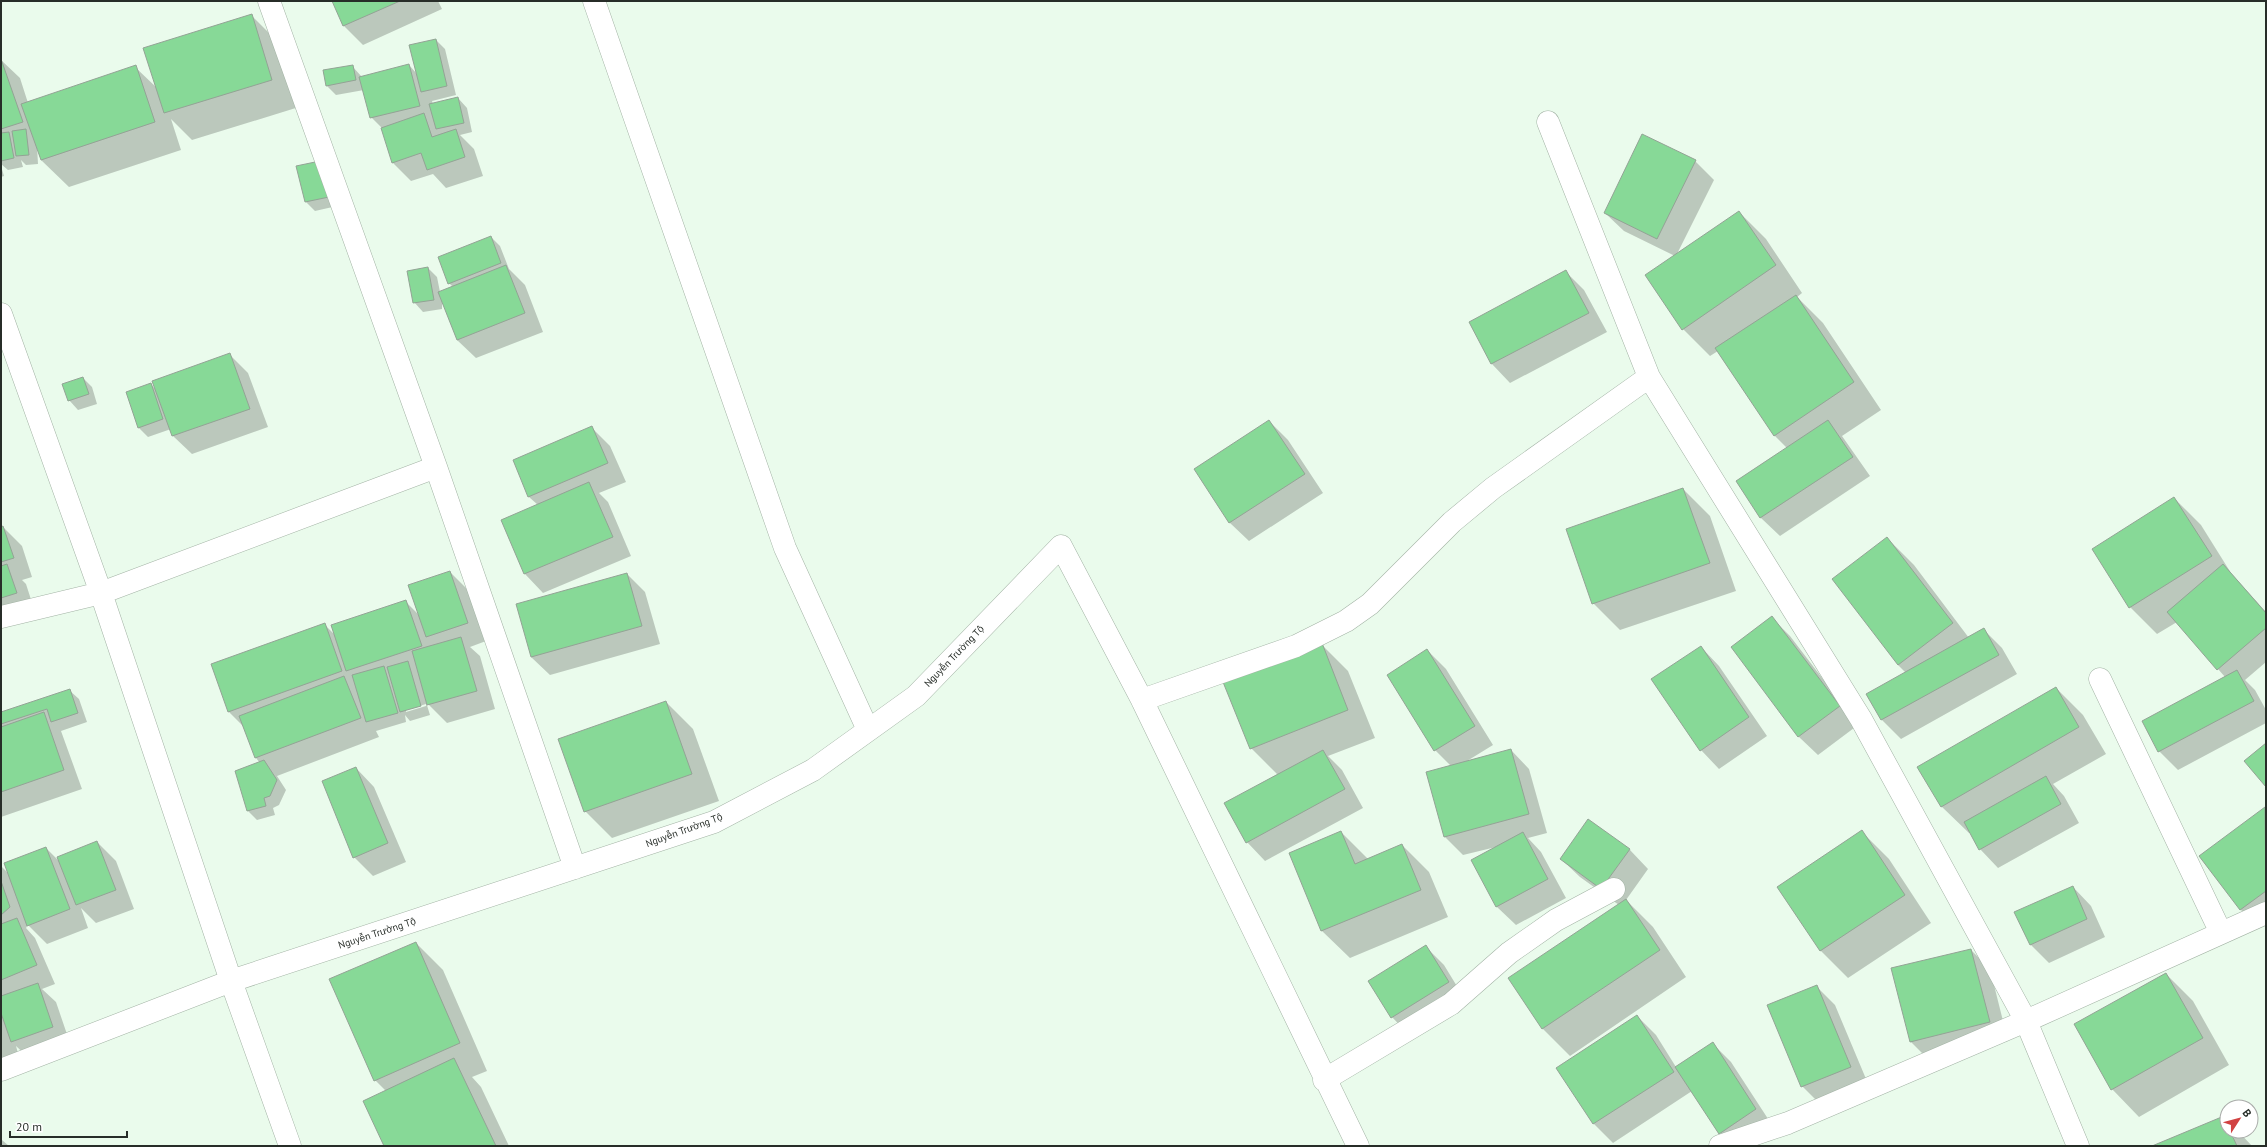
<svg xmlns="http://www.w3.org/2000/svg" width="2267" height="1147" font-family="'PT Sans',sans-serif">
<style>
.shadow{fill:#0003;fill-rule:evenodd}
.building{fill:#87d997;stroke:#93a395}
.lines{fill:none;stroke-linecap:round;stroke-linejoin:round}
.minor-casing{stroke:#a3b3a5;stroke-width:23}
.minor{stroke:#fff;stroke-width:22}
.labels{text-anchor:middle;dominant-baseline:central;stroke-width:4;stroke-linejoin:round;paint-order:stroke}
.street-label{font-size:10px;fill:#272d28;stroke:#fff}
</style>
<rect width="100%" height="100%" fill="#eafbec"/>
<path class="shadow" d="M333,1H438L442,9L363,45L344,26Z
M251,15L278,42L299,107L192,140L171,119L181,150L69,187L41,160L37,146L38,164L26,165L21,160L23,167L8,170L1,164V60L20,78L28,103L135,67L157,88Z
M436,40L445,49L456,95L432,101L433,104L458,98L467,108L472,132L460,135L474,149L483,176L446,188L433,174L411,181L393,163L382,128L371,117L364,90L336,95L327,86L352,66L362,77L409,65L417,74Z
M1695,161L1714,180L1677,254L1739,212L1766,239L1802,293L1797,297L1823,323L1881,410L1842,436L1870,476L1780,536L1761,518L1737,481L1787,448L1775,436L1718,351L1710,356L1683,329L1675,256L1624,231L1605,213Z
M320,162L337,206L315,211L306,202Z
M1,166L4,176L1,177Z
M491,237L500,246L509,269L525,285L543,332L476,358L457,340L442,300V309L423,312L414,302L428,268L437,277L440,292L453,287L449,283Z
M1566,272L1584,290L1607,332L1510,383L1492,364L1470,322Z
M229,354L248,373L268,427L192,454L173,436L171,429L148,437L138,427L151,384L156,390Z
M83,378L92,387L97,404L78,410L69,400Z
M1269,421L1288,440L1323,493L1249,541L1230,523L1195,469Z
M591,427L610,446L626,482L599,493L608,502L631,556L543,593L525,574L502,520L538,505L529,497L514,461Z
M1683,489L1710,516L1736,591L1620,630L1593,603Z
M2174,498L2201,525L2231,573L2266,612V662L2245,680L2255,690L2266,710V723L2178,770L2159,751L2143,721L2225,677L2177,622L2157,634L2130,607Z
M3,527L22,546L32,577L22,580L26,584L35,612L1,623V528Z
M1887,538L1914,565L1969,638L1984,630L2002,648L2017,674L1901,739L1882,720L1867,695L1906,673L1898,665Z
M450,572L469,591L486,641L470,647L480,656L495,709L447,723L426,702L430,715L410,721L405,715L406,722L376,731L379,737L277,776L286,790L279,805L273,808L275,815L257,820L248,811L236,771L260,763L256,758L243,726L229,712L212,665L324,624L335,635L406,602L419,615ZM426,704V706L406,712V710Z
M627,574L645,592L660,644L550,675L531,657Z
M1771,617L1790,636L1858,725L1818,755L1799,737L1732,647Z
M1321,644L1348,671L1375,738L1328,756L1342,770L1363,808L1265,861L1247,842L1278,775L1251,748Z
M1701,647L1719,666L1767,736L1719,769L1701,750Z
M1427,650L1446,669L1493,745L1467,761L1511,750L1529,769L1547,833L1528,838L1541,852L1566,898L1516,925L1497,907L1472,861L1496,847L1463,855L1445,837L1451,766L1435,750L1388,675Z
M2056,688L2083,715L2106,754L2053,784L2064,796L2079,823L1998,868L1980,849L1970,832L1969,833L1941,806Z
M69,690L79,699L87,722L61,731L82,789L1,817V713Z
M666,702L693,729L719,801L612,838L585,811Z
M356,768L374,787L406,862L373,876L354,857Z
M2265,808L2266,923L2259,928L2241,910L2200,857Z
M1589,820L1630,850L1648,869L1626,900L1653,927L1686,977L1570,1056L1543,1029L1509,978L1619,905L1580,877L1561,859Z
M1341,832L1368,859L1402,845L1429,872L1448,917L1350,958L1322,931L1290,854Z
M1862,832L1889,859L1931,923L1848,978L1821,951L1778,887Z
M97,842L116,861L134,909L96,923L81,908L88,928L47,944L28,925L26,928L35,938L55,984L42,989L56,1002L71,1046L31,1060L16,1046L22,1068L1,1079V866L8,873L46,848L60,862Z
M2073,887L2091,906L2105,937L2049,963L2030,944Z
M416,943L443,970L487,1071L472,1077L481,1087L509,1146H385L386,1091L375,1080Z
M1426,947L1444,965L1466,1001L1410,1036L1392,1017Z
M1971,950L1990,969L2008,1041L1929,1060L1910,1041Z
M2166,974L2193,1001L2229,1065L2139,1117L2112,1089L2075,1025Z
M1816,986L1835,1005L1869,1086L1821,1105L1802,1086Z
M1637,1016L1656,1035L1676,1067L1712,1043L1731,1062L1774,1128L1733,1146L1720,1133L1692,1091L1613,1143L1594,1124L1557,1068Z
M2224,1117L2227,1120V1131H2238L2252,1146H2154Z
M2,1140L9,1146H1Z"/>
<path class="building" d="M332,1H400L343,26Z
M252,14L272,80L164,113L143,48Z
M436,39L447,86L421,92L409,45Z
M1,59L23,122L1,129Z
M409,64L420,106L370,118L359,77Z
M136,65L155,122L41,160L21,104Z
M353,65L356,80L326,86L323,70Z
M458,97L464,123L436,129L429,104Z
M424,113L432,137L456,129L465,157L427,170L421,153L392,163L381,128Z
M26,129L29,155L16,156L12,131Z
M9,132L14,158L1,161V133Z
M1642,134L1696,160L1657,239L1604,213Z
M320,161L329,197L305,202L296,166Z
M1739,211L1776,265L1682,330L1645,275Z
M491,236L501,263L448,284L438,257Z
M506,265L525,313L457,340L438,292Z
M428,267L434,300L413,303L407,271Z
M1566,270L1589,313L1491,364L1469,322Z
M1796,295L1854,382L1774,436L1715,348Z
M230,353L250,409L172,436L152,381Z
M83,377L89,394L68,401L62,384Z
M151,383L163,419L138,428L126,392Z
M1269,420L1305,474L1229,523L1194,469Z
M1828,420L1853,457L1760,518L1736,481Z
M592,426L608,463L528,497L513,460Z
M589,482L613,537L524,574L501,520Z
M1683,488L1710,563L1592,604L1566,529Z
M2174,497L2212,556L2129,608L2092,549Z
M3,526L14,558L1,562V527Z
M1887,537L1953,623L1898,665L1832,579Z
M7,564L17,593L1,598V566Z
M2223,564L2266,613V628L2217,670L2167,612Z
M450,571L468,623L426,637L408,585Z
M627,573L642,626L531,657L516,604Z
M406,600L422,646L346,671L331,625Z
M1772,616L1840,706L1798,737L1731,647Z
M325,623L342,671L228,712L211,664Z
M1984,628L1999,655L1881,720L1866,694Z
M461,637L477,691L427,705L412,651Z
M1322,643L1348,710L1250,749L1223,682Z
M1701,646L1749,717L1700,751L1651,679Z
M1427,649L1475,726L1434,751L1387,675Z
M408,661L421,706L400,712L387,667Z
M384,666L398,713L366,722L352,675Z
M2237,670L2254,701L2158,752L2142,721Z
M344,676L361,718L255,758L239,716Z
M2056,687L2079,727L1941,807L1917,767Z
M70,689L78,713L51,722L47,709L1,724V712Z
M666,701L692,774L584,812L558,739Z
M44,712L64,770L1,792V727Z
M2266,743V787L2244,761Z
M1511,749L1529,814L1444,837L1426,772Z
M1323,750L1345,789L1246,843L1224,803Z
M264,760L277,780L270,796L264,798L266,806L247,811L235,771Z
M356,767L388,843L353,858L322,781Z
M2046,776L2061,804L1979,850L1964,822Z
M2265,807L2266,891L2240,910L2199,856Z
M1588,819L1630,849L1601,889L1560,859Z
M1862,830L1905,895L1820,951L1777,887Z
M1341,831L1355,864L1402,844L1421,890L1321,931L1289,853Z
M1523,832L1548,879L1496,907L1471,860Z
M97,841L116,890L76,905L57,857Z
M46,847L70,909L27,926L4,863Z
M1,881L10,907L1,915Z
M2073,886L2087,919L2030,945L2014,912Z
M1626,899L1660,950L1542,1029L1508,978Z
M17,918L37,965L1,980V924Z
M416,942L460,1043L374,1081L329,979Z
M1426,945L1449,982L1391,1018L1368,981Z
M1971,949L1990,1022L1910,1042L1891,968Z
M2166,973L2203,1038L2111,1090L2074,1024Z
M38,983L53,1027L11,1042L1,1013V996Z
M1817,985L1851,1067L1801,1087L1767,1005Z
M1637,1015L1674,1072L1593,1124L1556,1068Z
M1713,1042L1756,1109L1719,1134L1675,1067Z
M454,1058L496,1146H384L363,1101Z
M2224,1116L2227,1131H2230L2237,1146H2152Z"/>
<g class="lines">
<g class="minor-casing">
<path id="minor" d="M269,1L436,467L575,868
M594,1L785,548L868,730
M1548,122L1649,377L1861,719L2026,1021L2078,1146
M1,314L101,593L231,981L290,1146
M1,617L101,593L436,467
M2100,679L2221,933
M1142,700L1296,646L1346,621L1370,604L1452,522L1493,488L1649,377
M1,1070L231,981L714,822L813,770L916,696L1061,546L1142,700L1358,1146
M1324,1080L1451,1004L1509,953L1556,920L1614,889
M1720,1146L1788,1123L2026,1021L2266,913"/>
</g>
<use href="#minor" class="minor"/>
</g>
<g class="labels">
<g class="street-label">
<text transform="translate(954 656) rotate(-46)">Nguyễn Trường Tộ</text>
<text transform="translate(684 830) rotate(-20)">Nguyễn Trường Tộ</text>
<text transform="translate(377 933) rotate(-18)">Nguyễn Trường Tộ</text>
</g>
</g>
<rect width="2267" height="1147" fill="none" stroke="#272d28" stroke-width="4"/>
<g transform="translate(2239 1119) rotate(54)"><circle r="19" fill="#ffffff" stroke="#a9aba9"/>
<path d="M0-3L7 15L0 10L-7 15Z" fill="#d14242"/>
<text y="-6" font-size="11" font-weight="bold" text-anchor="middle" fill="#272d28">B</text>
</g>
<path d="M10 1131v6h117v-6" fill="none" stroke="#272d28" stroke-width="2"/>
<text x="16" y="1131" font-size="12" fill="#272d28" stroke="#ffffff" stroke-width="3" paint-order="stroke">20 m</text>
</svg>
